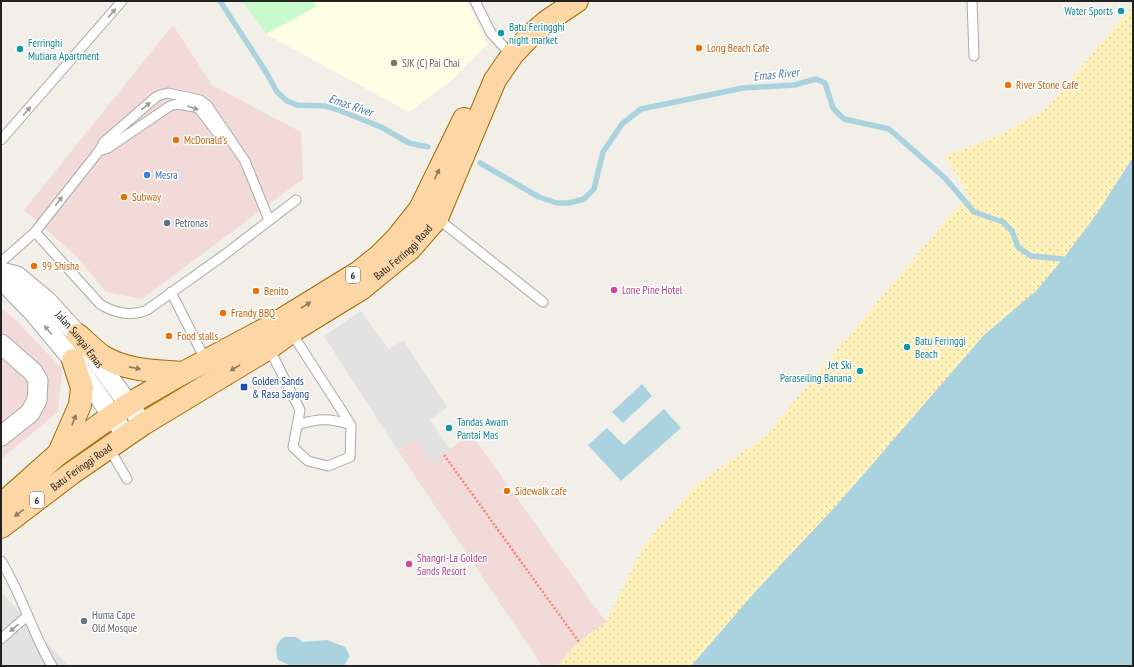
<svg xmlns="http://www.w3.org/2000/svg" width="1134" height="667" font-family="'PT Sans Narrow',sans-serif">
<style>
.commercial{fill:#f2dad9}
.education{fill:#ffffe5}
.sand{fill:url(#sand-dots)}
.park{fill:#c8facc}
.parking{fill:#e2e2e2}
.water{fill:#aad3df}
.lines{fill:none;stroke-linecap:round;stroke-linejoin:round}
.stream{stroke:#aad3df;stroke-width:5.5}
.service-casing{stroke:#a9a9a9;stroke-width:11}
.minor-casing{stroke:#a9a9a9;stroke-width:21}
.primary-casing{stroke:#a06b00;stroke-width:24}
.path{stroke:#fa8072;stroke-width:2.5;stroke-dasharray:2 2;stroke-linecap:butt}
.service{stroke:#fff;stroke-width:9}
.minor{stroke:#fff;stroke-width:19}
.primary{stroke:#fcd6a4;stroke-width:22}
.oneway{fill:#9c9c9c}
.oneway2{fill:#8f7c63}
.culture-dot{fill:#0f9aa8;stroke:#fff;stroke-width:1.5}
.food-dot{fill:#e8710a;stroke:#fff;stroke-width:1.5}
.education-dot{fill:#8d6e63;stroke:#fff;stroke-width:1.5}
.shop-dot{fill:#3f7fe0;stroke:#fff;stroke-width:1.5}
.service-dot{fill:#5c6f8a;stroke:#fff;stroke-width:1.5}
.hotel-dot{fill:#d1479c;stroke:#fff;stroke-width:1.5}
.transit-dot{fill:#1a4fb4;stroke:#fff;stroke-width:1.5}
.worship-dot{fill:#6b7280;stroke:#fff;stroke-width:1.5}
.labels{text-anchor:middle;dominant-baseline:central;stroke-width:3;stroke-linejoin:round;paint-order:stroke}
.shield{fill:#fff;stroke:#646464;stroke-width:1}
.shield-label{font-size:10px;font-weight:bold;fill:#222}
.culture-label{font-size:11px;fill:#0d838f;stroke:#fff;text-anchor:start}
.food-label{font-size:11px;fill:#c56008;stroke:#fff;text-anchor:start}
.education-label{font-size:11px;fill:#785e54;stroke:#fff;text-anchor:start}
.shop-label{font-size:11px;fill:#366cbe;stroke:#fff;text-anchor:start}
.service-label{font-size:11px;fill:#4e5e75;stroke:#fff;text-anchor:start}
.street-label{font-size:11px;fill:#222;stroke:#fff}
.hotel-label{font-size:11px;fill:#b23c85;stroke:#fff;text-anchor:start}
.transit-label{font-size:11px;fill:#164399;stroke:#fff;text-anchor:start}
.worship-label{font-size:11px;fill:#5b616d;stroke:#fff;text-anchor:start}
.water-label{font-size:12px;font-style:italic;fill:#4a7aab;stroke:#fff}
</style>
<defs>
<pattern id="sand-dots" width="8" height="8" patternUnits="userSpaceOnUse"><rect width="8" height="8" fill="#fff1ba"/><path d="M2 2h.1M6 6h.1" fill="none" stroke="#dacea0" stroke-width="1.8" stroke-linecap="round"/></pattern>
</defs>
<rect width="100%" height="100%" fill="#f2efe9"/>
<path class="commercial" d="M173,25L212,85L301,132L303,179L142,299L106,292L79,259L24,210Z
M1,308L17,321L62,369L58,412L1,459Z
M471,434L606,622L579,642L557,666H542L398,451L416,439L433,463L447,451Z"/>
<path class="education" d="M313,1H467L487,44L451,81L409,112L266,34L316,6Z"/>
<path class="sand" d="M1133,6V157L1098,212L1063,259L1036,291L984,335L836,506L755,592L691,666H557L579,642L606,622L644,545L697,484L765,436L952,213L969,196L959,178L944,156L998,136L1045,110Z"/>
<path class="park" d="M242,1H313L317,6L266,34Z"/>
<path class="parking" d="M361,311L389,350L403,340L447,407L430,420L450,449L433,464L416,439L398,451L324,336Z
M1,592L68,666H1Z"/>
<path class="water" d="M1133,157V666H691L755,592L836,506L984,335L1036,291L1063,259L1098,212Z
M642,384L652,396L623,423L612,412Z
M664,409L681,428L621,481L588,445L607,428L624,445Z
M284,637H296L303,642L327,640L345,647L350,656L344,666H291L278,660C275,650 275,644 284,637Z"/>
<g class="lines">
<path class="stream" d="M220,1L266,72L277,92L287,101L297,105L325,106L341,111L381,127L409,143L428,147
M480,163L539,197L557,203H569L584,199L594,189L603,152L622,124L641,109L743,88L794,85L816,79L825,83L833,108L844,119L889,129L945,178L974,212L1003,222L1012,231L1018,247L1031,256L1063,259"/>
<g class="service-casing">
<path id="service" d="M475,1L491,33L504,47
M972,1L974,56
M1,140L122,1
M99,151L108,148L170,106L177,104L195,107L200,110L219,135L229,138
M437,218L543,302
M35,232L100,304C114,313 132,317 147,310L224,255L296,200
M1,262L35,232L99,151L104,142L156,97L160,95L168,93L200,100L207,105L245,161L269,220
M171,292L206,361
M273,325L291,332L351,425L350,457L328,466L308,461L293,447L300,410L269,348Z
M297,425C319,418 330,418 351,425
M109,448L127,479
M1,561C22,594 32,633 52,666
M1,639L27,616"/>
</g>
<g class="minor-casing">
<g id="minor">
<path id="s1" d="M1,272L17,276L47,301L78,335L143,424"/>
<path d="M1,279L34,313L73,360L126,435"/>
<path d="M1,344L33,372L38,380L37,400L30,413L1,436"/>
</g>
</g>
<g class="primary-casing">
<g id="primary">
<path d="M78,335C86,342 94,350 102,356C126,371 156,371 183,373"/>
<path d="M59,453L80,405L82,388L73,360"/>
<path d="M1,505L57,455L129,404L183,373L273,325L359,272L379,256L397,238L420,209L464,119"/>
<path id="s2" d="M1,527L72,473L143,424L269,348L291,332L361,289L410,249L437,218L495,80L513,54L530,36L546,22L577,1"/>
</g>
</g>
<path class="path" d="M444,455L579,642"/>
<use href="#service" class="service"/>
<use href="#minor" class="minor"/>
<use href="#primary" class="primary"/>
</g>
<defs><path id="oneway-solid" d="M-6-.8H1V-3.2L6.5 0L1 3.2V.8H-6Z"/></defs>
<g class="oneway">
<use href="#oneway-solid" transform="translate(112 13) rotate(-49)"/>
<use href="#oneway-solid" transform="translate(146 106) rotate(-40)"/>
<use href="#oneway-solid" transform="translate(193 108) rotate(19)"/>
<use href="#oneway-solid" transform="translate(27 111) rotate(-49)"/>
<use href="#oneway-solid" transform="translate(59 201) rotate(-52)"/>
<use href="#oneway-solid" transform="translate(48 330) rotate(-129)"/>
<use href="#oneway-solid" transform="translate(14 628) rotate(139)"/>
</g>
<g class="oneway2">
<use href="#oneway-solid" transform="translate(437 174) rotate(-64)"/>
<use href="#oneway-solid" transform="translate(306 305) rotate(-32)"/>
<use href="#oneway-solid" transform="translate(135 368) rotate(11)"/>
<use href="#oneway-solid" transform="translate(235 368) rotate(149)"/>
<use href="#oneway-solid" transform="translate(74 420) rotate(-68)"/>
<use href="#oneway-solid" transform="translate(19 513) rotate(143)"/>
</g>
<g class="culture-dot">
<circle cx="1121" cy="11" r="4"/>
<circle cx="501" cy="33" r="4"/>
<circle cx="20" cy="49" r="4"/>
<circle cx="907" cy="347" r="4"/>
<circle cx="860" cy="371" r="4"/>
<circle cx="449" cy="428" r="4"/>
</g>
<g class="food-dot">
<circle cx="699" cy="48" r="4"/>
<circle cx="1008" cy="85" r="4"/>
<circle cx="176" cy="140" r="4"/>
<circle cx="124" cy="197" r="4"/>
<circle cx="34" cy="266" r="4"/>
<circle cx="256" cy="291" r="4"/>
<circle cx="223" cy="313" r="4"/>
<circle cx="169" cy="336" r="4"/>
<circle cx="507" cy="491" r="4"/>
</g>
<circle class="education-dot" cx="394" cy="63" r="4"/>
<circle class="shop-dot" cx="147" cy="175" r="4"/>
<circle class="service-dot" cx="167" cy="223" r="4"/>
<g class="hotel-dot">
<circle cx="614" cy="290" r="4"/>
<circle cx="409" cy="564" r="4"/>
</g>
<rect class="transit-dot" x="240" y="383" width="8" height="8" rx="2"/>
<circle class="worship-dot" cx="84" cy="621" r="4"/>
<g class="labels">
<g class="shield">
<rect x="346" y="267" width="14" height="16" rx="3"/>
<rect x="30" y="492" width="14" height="16" rx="3"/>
</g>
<g class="shield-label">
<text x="353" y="275">6</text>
<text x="37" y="500">6</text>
</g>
<g class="culture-label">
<text x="1113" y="11" text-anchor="end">Water Sports</text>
<text x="509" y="27">Batu Feringghi<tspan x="509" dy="13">night market</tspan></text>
<text x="28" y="43">Ferringhi<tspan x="28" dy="13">Mutiara Apartment</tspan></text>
<text x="915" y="341">Batu Feringgi<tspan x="915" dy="13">Beach</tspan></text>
<text x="852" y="365" text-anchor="end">Jet Ski<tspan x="852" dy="13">Paraseiling Banana</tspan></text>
<text x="457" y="422">Tandas Awam<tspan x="457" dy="13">Pantai Mas</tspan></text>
</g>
<g class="food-label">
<text x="707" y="48">Long Beach Cafe</text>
<text x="1016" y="85">River Stone Cafe</text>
<text x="184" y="140">McDonald's</text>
<text x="132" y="197">Subway</text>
<text x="42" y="266">99 Shisha</text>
<text x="264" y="291">Benito</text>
<text x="231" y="313">Frandy BBQ</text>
<text x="177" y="336">Food stalls</text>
<text x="515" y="491">Sidewalk cafe</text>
</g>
<g class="education-label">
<text x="402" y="63">SJK (C) Pai Chai</text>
</g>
<g class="shop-label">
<text x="155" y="175">Mesra</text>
</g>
<g class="service-label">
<text x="175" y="223">Petronas</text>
</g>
<g class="street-label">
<text stroke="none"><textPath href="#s2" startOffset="488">Batu Ferringgi Road</textPath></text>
<text stroke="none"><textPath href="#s1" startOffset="106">Jalan Sungai Emas</textPath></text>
<text stroke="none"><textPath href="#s2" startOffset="100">Batu Feringgi Road</textPath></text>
</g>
<g class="hotel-label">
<text x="622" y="290">Lone Pine Hotel</text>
<text x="417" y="558">Shangri-La Golden<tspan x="417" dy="13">Sands Resort</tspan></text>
</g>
<g class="transit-label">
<text x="252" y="381">Golden Sands<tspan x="252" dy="13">&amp; Rasa Sayang</tspan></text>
</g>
<g class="worship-label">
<text x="92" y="615">Huma Cape<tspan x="92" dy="13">Old Mosque</tspan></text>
</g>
<g class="water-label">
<text transform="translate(776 74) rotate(-6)">Emas River</text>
<text transform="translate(351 105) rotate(19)">Emas River</text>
</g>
</g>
<rect width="1134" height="667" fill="none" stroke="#222222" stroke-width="4"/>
</svg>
